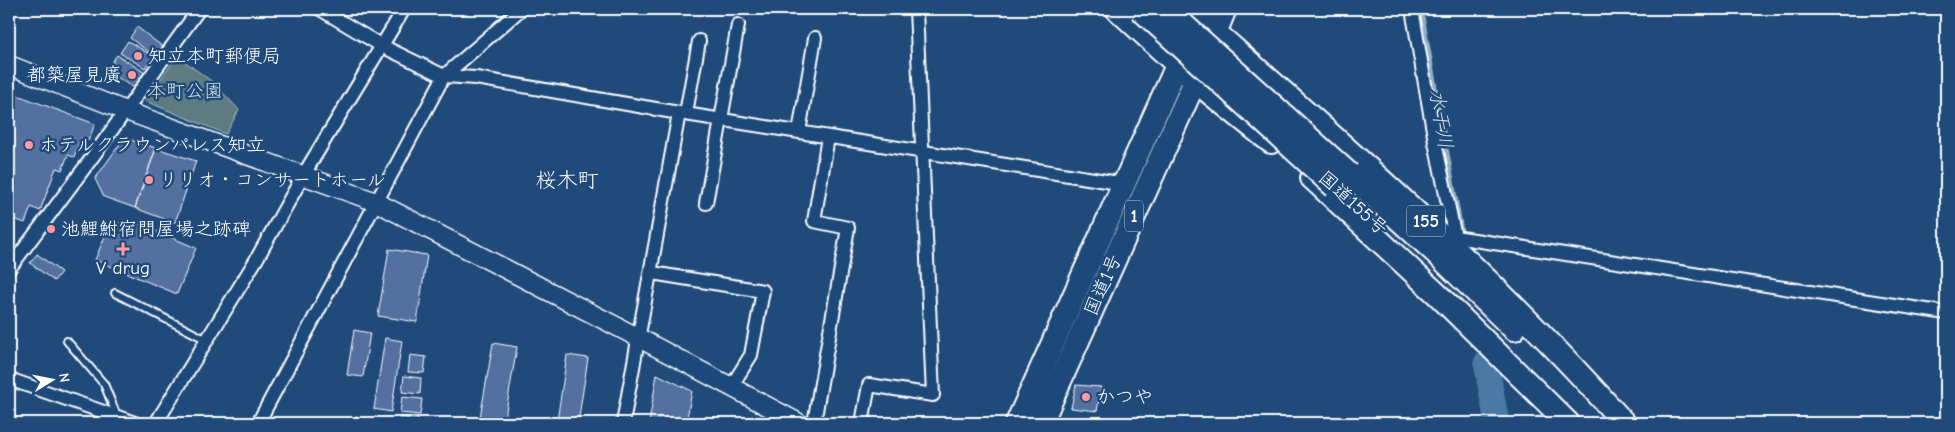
<svg xmlns="http://www.w3.org/2000/svg" width="1955" height="432" font-family="'Comic Neue','Klee One',sans-serif">
<style>
.green{fill:#5b7c81;stroke:#adbec0}
.lines{fill:none;stroke-linecap:round;stroke-linejoin:round}
.stream{stroke:#91afc8;stroke-width:4.5}
.river{stroke:#4879a4;stroke-width:25}
.building{fill:#5370a1;stroke:#fff}
.lane-casing{stroke:#fff;stroke-width:10}
.street-casing{stroke:#fff;stroke-width:16}
.secondary-casing{stroke:#fff;stroke-width:21}
.highway-casing{stroke:#fff;stroke-width:26}
.lane{stroke:#1f4a7a;stroke-width:6}
.street{stroke:#1f4a7a;stroke-width:12}
.secondary{stroke:#1f4a7a;stroke-width:18}
.highway{stroke:#1f4a7a;stroke-width:22}
.highway-bridge-casing{stroke:#fff;stroke-width:26;stroke-linecap:butt}
.highway-bridge{stroke:#1f4a7a;stroke-width:22}
.poi-dot{fill:#ff9aa2;stroke:#1f4a7a;stroke-width:2}
.labels{text-anchor:middle;dominant-baseline:central;stroke-width:5;stroke-linejoin:round;paint-order:stroke}
.shield{fill:#1f4a7a;stroke:#bcc9d7;stroke-width:1}
.shield-label{font-size:18px;font-weight:bold;fill:#fff}
.poi-label{font-size:19px;fill:#fff;stroke:#1f4a7a;text-anchor:start}
.park-label{font-size:19px;fill:#d6dee0;stroke:#1f4a7a}
.street-label{font-size:19px;fill:#fff;stroke:#1f4a7a}
.water-label{font-size:20px;font-style:italic;fill:#d1dee8;stroke:#1f4a7a}
.quarter-label{font-size:21px;fill:#fff;stroke:#1f4a7a}
</style>
<rect width="100%" height="100%" fill="#1f4a7a"/>
<filter id="ink" filterUnits="userSpaceOnUse"><feTurbulence type="fractalNoise" baseFrequency=".02" numOctaves="2"/><feDisplacementMap in="SourceGraphic" scale="10" xChannelSelector="R" yChannelSelector="G"/><feConvolveMatrix kernelMatrix="1 2 1 2 8 2 1 2 1" color-interpolation-filters="sRGB"/></filter>
<g filter="url(#ink)">
<path class="green" d="M177,56L214,83L239,110L226,134L145,101Z"/>
<g class="lines">
<path class="stream" d="M1421,9L1461,229"/>
<path class="river" d="M1486,363L1497,423"/>
</g>
<path class="building" d="M137,27L163,47L156,57L130,38Z
M128,41L153,56L145,68L120,53Z
M117,55L147,74L137,90L112,74L117,66L112,62Z
M9,92L95,124L88,141L81,138L74,157L68,155L62,170L56,168L40,211L31,207L25,223L9,217Z
M124,138L156,148L135,208L104,197L95,179Z
M156,148L196,161L175,223L135,208Z
M112,220L130,228L133,221L196,248L177,294L95,260Z
M389,249L427,255L417,322L378,316Z
M37,254L61,272L54,281L30,263Z
M354,330L370,333L363,377L347,375Z
M385,338L402,341L391,412L374,409Z
M493,343L517,347L504,423H479Z
M410,355L426,357L424,373L408,372Z
M567,355L588,358L578,423L557,421Z
M657,374L692,391L686,423H649Z
M404,376L421,378L420,394L402,392Z
M1076,385L1101,387L1097,411L1071,408Z
M402,397L422,399L420,415L400,413Z
M400,417L418,419V423H400Z"/>
<g class="lines">
<g class="lane-casing">
<path id="lane" d="M115,293L207,340
M67,341L104,384L117,416
M103,423L106,413"/>
</g>
<g class="street-casing">
<path id="street" d="M320,9L382,46L444,76L476,78L679,113L1125,184
M1412,9L1435,142L1455,237
M686,113L699,41
M799,132L815,38
M706,203L738,25
M1448,241L1455,237L1946,313
M9,269L91,159L199,9
M652,273L763,291L751,355L731,387
M9,379L135,423
M156,423L256,260L304,174L404,9
M258,423L444,76L521,9
M623,423L679,113
M814,423L848,228L814,221L828,137
M862,423L869,385L933,395L916,9"/>
</g>
<g class="secondary-casing">
<path id="secondary" d="M9,65L126,111L376,202L639,338L799,423"/>
</g>
<g class="highway-casing">
<path id="highway" d="M1117,9L1195,81L1271,142
M1189,9C1340,142 1491,273 1624,423
M1349,174L1435,252L1514,329
M1312,178L1437,294L1568,423
M1017,423L1183,52
M1041,423L1195,81L1225,9"/>
</g>
<use href="#lane" class="lane"/>
<use href="#street" class="street"/>
<use href="#secondary" class="secondary"/>
<use href="#highway" class="highway"/>
<g class="highway-bridge-casing">
<path id="highway-bridge" d="M1140,9L1335,187
M1166,9L1349,174"/>
</g>
<use href="#highway-bridge" class="highway-bridge"/>
</g>
</g>
<g class="poi-dot">
<circle cx="138" cy="56" r="5"/>
<circle cx="132" cy="75" r="5"/>
<circle cx="29" cy="145" r="5"/>
<circle cx="149" cy="180" r="5"/>
<circle cx="51" cy="229" r="5"/>
<path d="M120.5 241.5h5v5h5v5h-5v5h-5v-5h-5v-5h5z"/>
<circle cx="1086" cy="397" r="5"/>
</g>
<g class="labels">
<g class="shield">
<rect x="1125" y="200.5" width="18" height="31" rx="4"/>
<rect x="1407" y="205.5" width="38" height="31" rx="4"/>
</g>
<g class="shield-label">
<text x="1134" y="216">1</text>
<text x="1426" y="221">155</text>
</g>
<g class="poi-label">
<text x="148" y="56">知立本町郵便局</text>
<text x="122" y="75" text-anchor="end">都築屋見廣</text>
<text x="39" y="145">ホテルクラウンパレス知立</text>
<text x="159" y="180">リリオ・コンサートホール</text>
<text x="61" y="229">池鯉鮒宿問屋場之跡碑</text>
<text x="123" y="268" text-anchor="middle">V drug</text>
<text x="1096" y="397">かつや</text>
</g>
<g class="park-label">
<text x="185" y="91">本町公園</text>
</g>
<g class="street-label">
<text transform="translate(1353 203) rotate(42)">国道155号</text>
<text transform="translate(1103 285) rotate(-66)">国道1号</text>
</g>
<g class="water-label">
<text transform="translate(1441 119) rotate(80)">水干川</text>
</g>
<g class="quarter-label">
<text x="567" y="180">桜木町</text>
</g>
</g>
<rect width="1955" height="432" fill="none" stroke="#1f4a7a" stroke-width="30"/>
<rect x="15" y="15" width="1925" height="402" fill="none" stroke="#fff" stroke-width="2" filter="url(#ink)"/>
<g transform="translate(52 380) rotate(80)" stroke="#1f4a7a" stroke-width="4" paint-order="stroke">
<path d="M0-4L9 19L0 12L-9 19Z" fill="#ffffff"/>
<text y="-8" font-size="14" font-weight="bold" text-anchor="middle" fill="#ffffff">N</text>
</g>
</svg>
